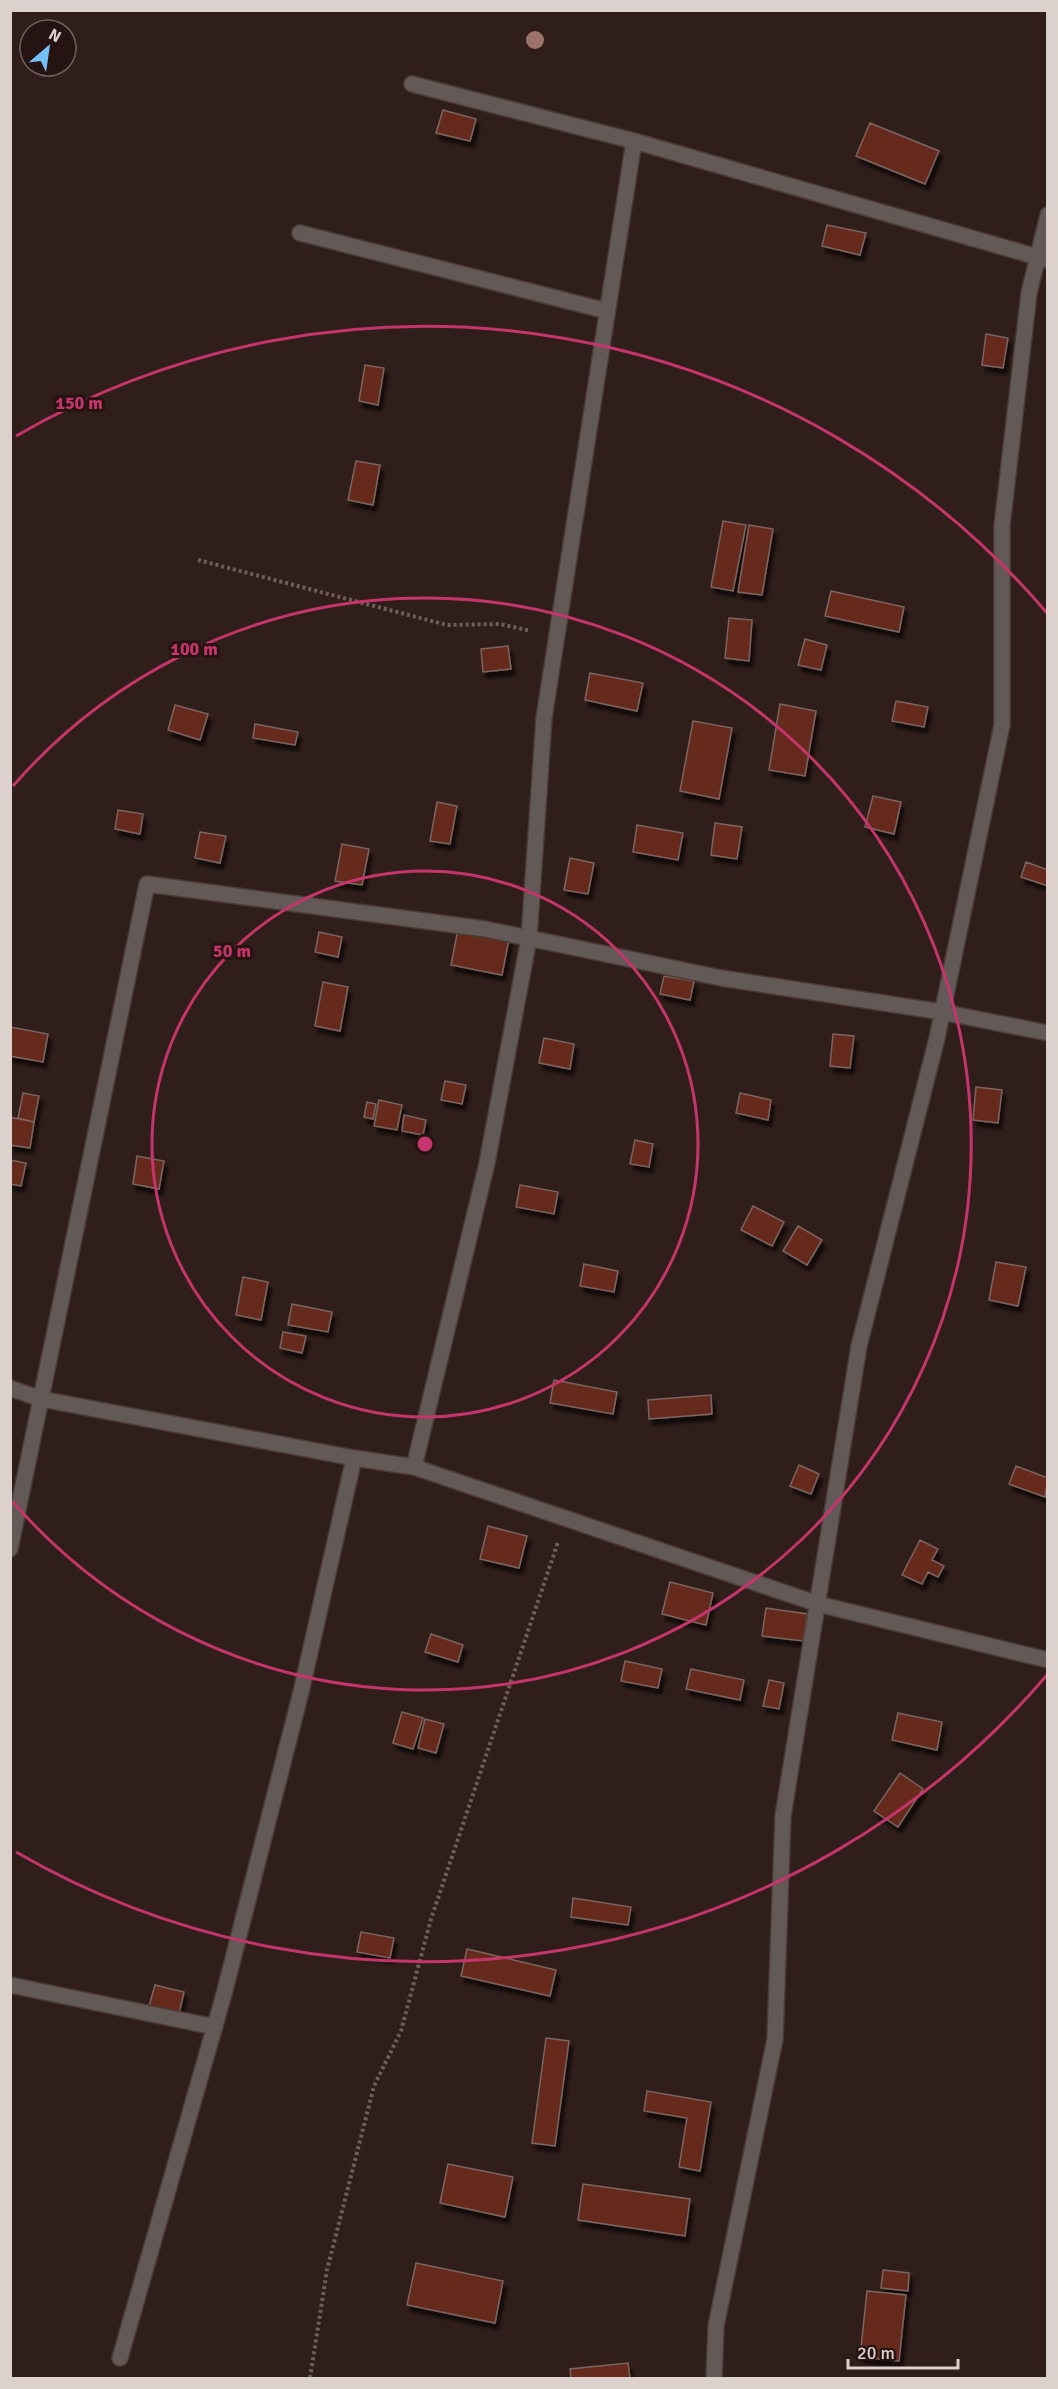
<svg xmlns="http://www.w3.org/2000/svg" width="1058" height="2389" font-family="Signika,sans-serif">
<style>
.building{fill:#66291e;stroke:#7b6560;stroke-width:1.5;filter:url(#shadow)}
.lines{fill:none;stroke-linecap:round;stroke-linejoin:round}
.minor-casing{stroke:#4b3b37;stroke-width:18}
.path{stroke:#6e5f5b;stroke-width:4;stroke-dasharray:3 3;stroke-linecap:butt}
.minor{stroke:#635957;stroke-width:15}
.tree{fill:#9d746b}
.ring{fill:none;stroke:#c6346c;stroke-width:3}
.centre{fill:#c6346c;stroke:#251411;stroke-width:3}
.ring-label{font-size:18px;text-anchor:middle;font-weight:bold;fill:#c6346c;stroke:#251411;stroke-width:6;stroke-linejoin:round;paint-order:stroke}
</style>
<defs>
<filter id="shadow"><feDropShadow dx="3.5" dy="6" stdDeviation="1.5" flood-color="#0009"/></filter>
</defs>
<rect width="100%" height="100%" fill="#2f1e1a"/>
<path class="building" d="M443,110L476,119L470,141L436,133Z
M870,123L939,151L925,184L856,156Z
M827,225L866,233L860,255L822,246Z
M986,334L1008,338L1003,368L982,365Z
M365,365L384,368L378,405L359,401Z
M356,461L380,465L373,505L348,500Z
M723,521L746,525L733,591L711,587Z
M749,525L773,529L762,595L738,592Z
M831,591L904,607L899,632L825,616Z
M729,618L752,620L749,661L725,658Z
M805,639L827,645L821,670L798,665Z
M508,646L511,669L483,672L481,649Z
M590,673L643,683L637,711L585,700Z
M896,701L928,707L924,727L892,721Z
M780,704L816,711L805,776L769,770Z
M175,705L208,714L200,740L168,730Z
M693,721L732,728L719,799L680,791Z
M255,724L298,732L295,745L253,738Z
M873,796L901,802L894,834L865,827Z
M437,802L457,806L450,844L430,841Z
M118,810L143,814L140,834L115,829Z
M715,823L742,827L737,859L711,855Z
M637,825L683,833L678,860L633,852Z
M200,832L226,836L220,863L195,858Z
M342,844L369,849L362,885L335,881Z
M570,858L594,863L588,894L564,890Z
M1026,862L1048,870V886L1021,877Z
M458,929L509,939L502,975L451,965Z
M319,932L342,937L338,957L315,952Z
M664,976L694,981L690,1000L660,994Z
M323,982L348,987L340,1031L315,1026Z
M10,1027L48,1034L43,1062L10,1056Z
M833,1034L854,1036L850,1068L830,1066Z
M544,1038L574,1044L570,1069L539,1063Z
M445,1081L466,1085L462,1104L441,1100Z
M976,1087L1002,1090L998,1123L973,1120Z
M23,1093L39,1096L34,1122L18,1118Z
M740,1093L771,1100L768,1120L736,1113Z
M379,1100L402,1105L397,1130L374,1126Z
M367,1102L376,1104L373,1119L364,1117Z
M404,1115L426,1120L423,1135L402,1131Z
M10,1117L34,1122L30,1148L10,1145Z
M635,1140L653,1144L649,1167L630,1164Z
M137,1156L164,1161L159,1189L133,1184Z
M10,1160L26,1163L21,1186L10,1184Z
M520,1185L558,1192L554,1214L516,1207Z
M753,1206L784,1222L772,1246L741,1230Z
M798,1226L822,1240L807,1265L783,1251Z
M996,1262L1026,1267L1018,1306L989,1300Z
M584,1264L618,1271L614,1292L580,1286Z
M243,1277L268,1282L261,1320L236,1315Z
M292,1304L332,1312L328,1332L288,1325Z
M283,1332L306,1336L302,1353L280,1348Z
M554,1380L617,1392L613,1414L550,1403Z
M711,1395L712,1414L649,1419L648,1400Z
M799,1465L819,1474L811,1494L790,1486Z
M1016,1466L1048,1478L1045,1497L1009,1484Z
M488,1526L527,1536L519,1568L480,1559Z
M920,1540L938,1549L932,1560L944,1566L938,1577L928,1572L922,1584L902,1575Z
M670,1582L713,1593L706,1625L662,1614Z
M766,1608L807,1614L803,1641L762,1636Z
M431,1634L463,1645L458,1662L425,1652Z
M625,1661L662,1669L658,1688L621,1681Z
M691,1669L744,1680L740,1700L686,1689Z
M769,1680L784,1683L779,1709L763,1706Z
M402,1712L423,1718L413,1749L393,1743Z
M898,1713L942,1722L937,1750L892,1740Z
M425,1719L444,1724L436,1753L418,1748Z
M900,1773L923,1789L898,1827L874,1811Z
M573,1898L631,1907L628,1925L571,1917Z
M361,1932L394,1938L390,1958L357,1952Z
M467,1949L556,1970L550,1996L461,1976Z
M155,1985L184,1992L179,2014L149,2006Z
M546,2038L569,2041L555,2146L532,2143Z
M647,2091L711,2102L700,2171L679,2167L687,2118L644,2111Z
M448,2164L513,2177L505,2217L440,2203Z
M583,2184L690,2199L685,2236L578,2220Z
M416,2263L503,2281L495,2323L407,2305Z
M883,2270L909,2273L908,2291L881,2288Z
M867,2291L906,2295L899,2361L860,2357Z
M628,2363L630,2378H571L570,2369Z"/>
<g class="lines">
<g class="minor-casing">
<path id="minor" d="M412,84L634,141L1048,260
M300,233L607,311
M10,1388L41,1399L354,1458L414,1467L818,1604L1048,1660
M414,1467L487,1163L529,938L544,718L634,141
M10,1549L147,884L485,929L721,978L942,1012L1048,1033
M10,1985L215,2027
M120,2358L224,1994L301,1692L354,1458
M714,2378L716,2326L775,2039L783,1816L859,1346L937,1038L1002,725V526L1029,293L1048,215"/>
</g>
<path class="path" d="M198,560L447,625L500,624L531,631
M310,2378L327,2270L374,2086L401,2031L431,1919L558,1542"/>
<use href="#minor" class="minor"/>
</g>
<circle class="tree" cx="535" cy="40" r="9"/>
<g class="ring">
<circle cx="425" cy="1144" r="273"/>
<path d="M13 786A546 546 0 1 1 13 1502"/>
<path d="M1047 1675A818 818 0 0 1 16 1852M16 436A818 818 0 0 1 1047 613"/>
</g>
<circle cx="425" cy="1144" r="9" class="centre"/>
<g class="ring-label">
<text x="79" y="409">150 m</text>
<text x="194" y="655">100 m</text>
<text x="232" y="957">50 m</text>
</g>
<rect width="1058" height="2389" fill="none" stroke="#ddd1ce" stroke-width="24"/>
<g transform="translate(48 48) rotate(29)"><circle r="28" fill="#251411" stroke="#6f605d" stroke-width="1.5"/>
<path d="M0-4.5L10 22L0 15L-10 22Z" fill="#76c0f7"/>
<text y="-9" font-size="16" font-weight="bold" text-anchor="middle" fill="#ddd1ce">N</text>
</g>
<path d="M848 2359v9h110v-9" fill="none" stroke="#ddd1ce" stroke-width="3"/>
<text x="857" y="2359" font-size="18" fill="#ddd1ce" stroke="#251411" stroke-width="4.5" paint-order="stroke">20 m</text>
</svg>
